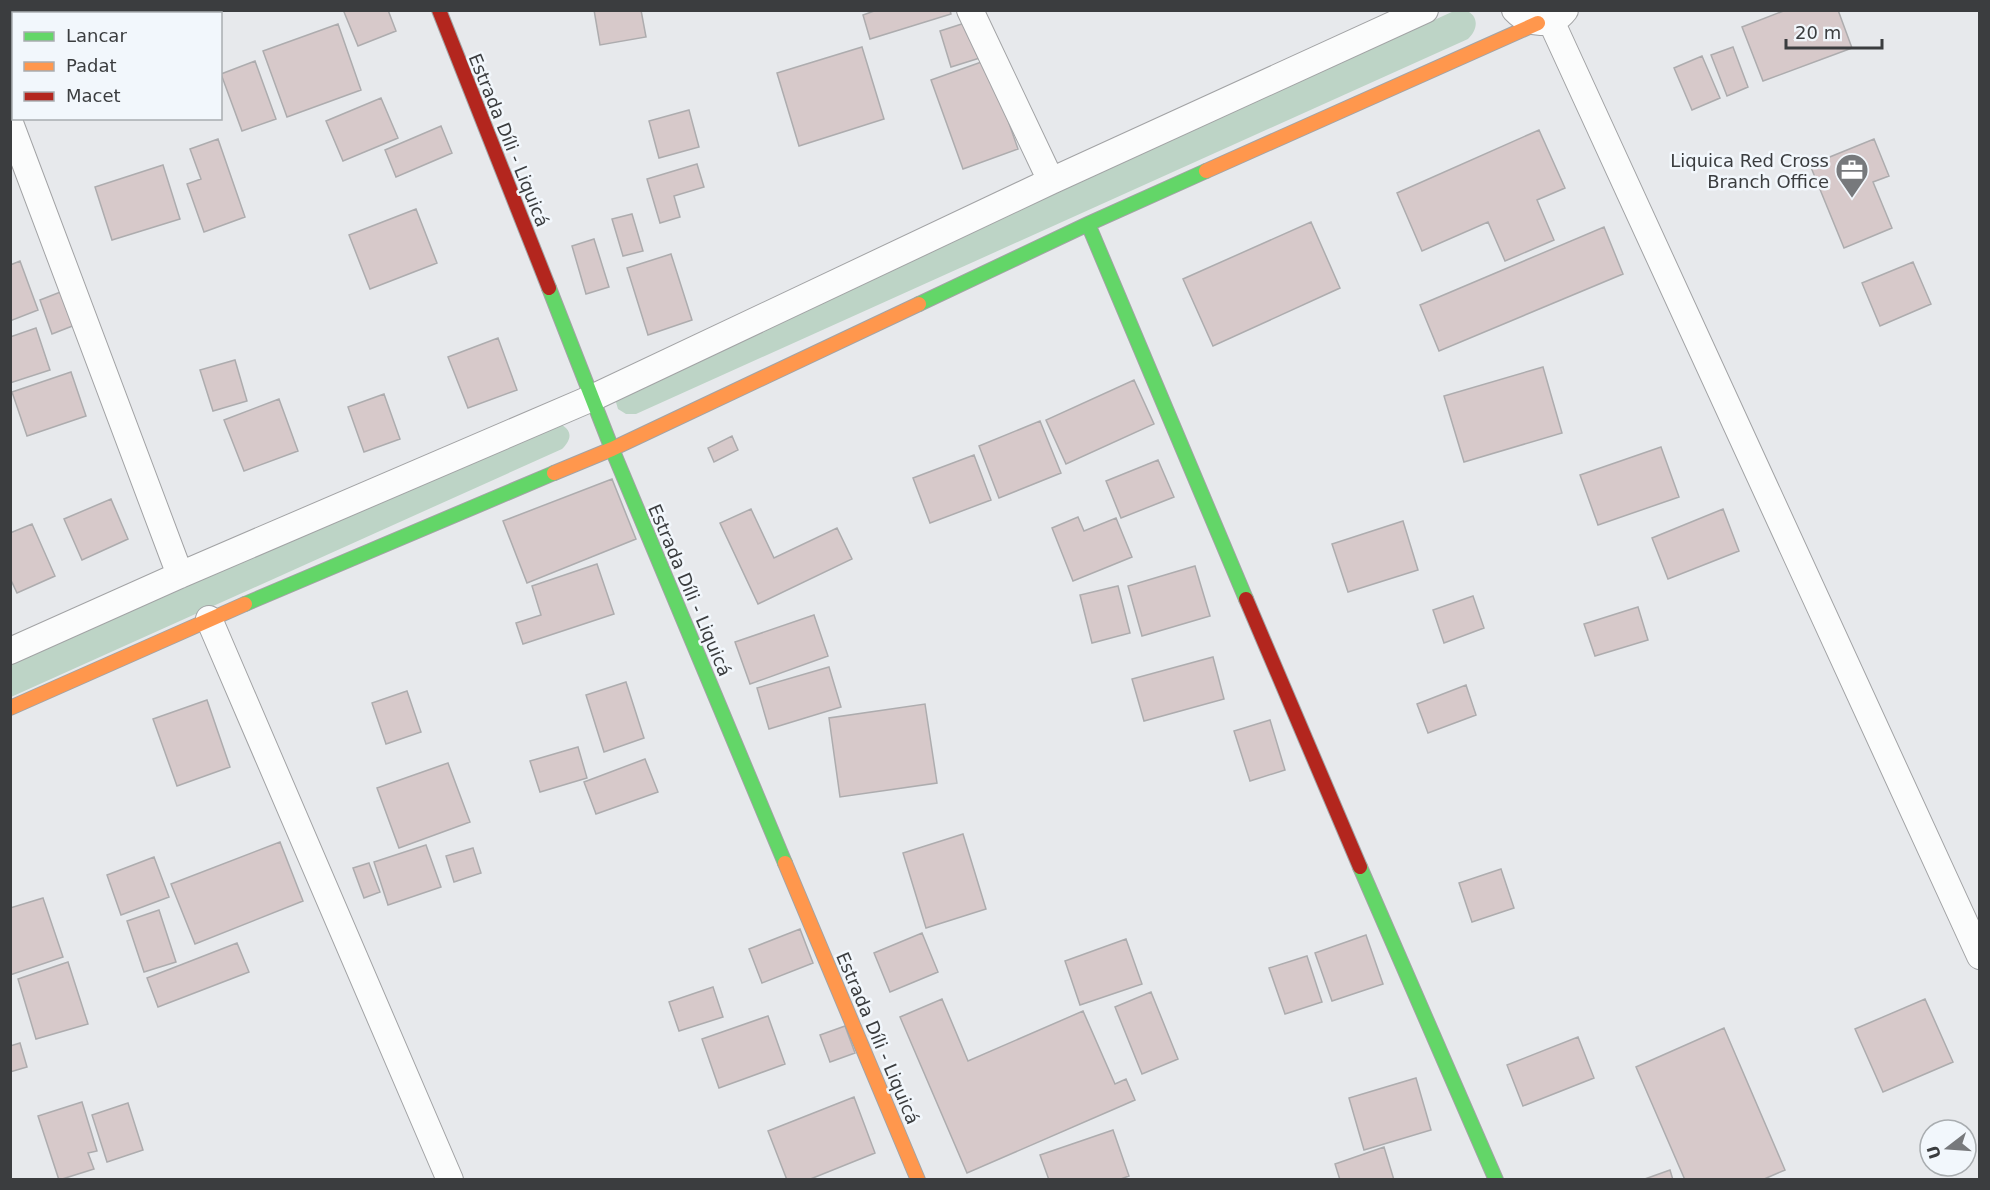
<svg xmlns="http://www.w3.org/2000/svg" width="1990" height="1190" font-family="'DejaVu Sans',sans-serif">
<style>
.green{fill:#bdd4c6}
.building{fill:#d7c9ca;stroke:#adacae;stroke-width:1.5}
.lines{fill:none;stroke-linecap:round;stroke-linejoin:round}
.street-casing{stroke:#a2a3a5;stroke-width:28}
.fast-casing{stroke:#a2a3a5;stroke-width:16}
.slow-casing{stroke:#a2a3a5;stroke-width:16}
.jam-casing{stroke:#a2a3a5;stroke-width:16}
.street{stroke:#fbfcfc;stroke-width:26}
.fast{stroke:#63d668;stroke-width:14}
.slow{stroke:#ff974d;stroke-width:14}
.jam{stroke:#b3261e;stroke-width:14}
.labels{text-anchor:middle;dominant-baseline:central;stroke-width:5;stroke-linejoin:round;paint-order:stroke}
.street-label{font-size:18px;fill:#3b3d3f;stroke:#f2f7fc}
.poi-label{font-size:18px;fill:#3b3d3f;stroke:#f2f7fc;text-anchor:end}
</style>
<rect width="100%" height="100%" fill="#e7e9ec"/>
<path class="green" d="M1454,11C1459,11 1465,9 1469,12C1480,19 1476,32 1468,39L636,414H626L618,409L615,399L624,388Z
M549,421C566,424 578,433 562,449L11,697L10,664Z"/>
<path class="building" d="M84,10H129L130,14H85Z
M346,10H388L396,31L358,46L344,12Z
M594,10H641L646,37L600,45Z
M877,10H950L951,14L870,39L863,15Z
M1786,10H1838L1852,48L1763,81L1742,27Z
M971,21L983,57L951,67L940,31Z
M338,24L361,90L287,117L263,51Z
M862,47L884,119L799,146L777,73Z
M1733,47L1748,87L1727,96L1711,55Z
M1702,56L1720,98L1692,110L1674,68Z
M987,60L1018,149L963,169L931,80Z
M255,61L276,119L242,131L221,74Z
M381,98L398,138L343,161L326,121Z
M689,110L699,147L659,158L649,121Z
M441,126L452,153L396,177L385,150Z
M1539,130L1565,188L1537,200L1554,240L1505,261L1488,222L1422,251L1397,193Z
M218,139L245,217L204,232L187,184L201,179L190,149Z
M1874,139L1889,176L1873,182L1892,228L1844,248L1810,165Z
M697,164L704,187L674,196L680,217L660,223L647,179Z
M163,165L180,219L112,240L95,187Z
M416,209L437,263L370,289L349,235Z
M632,214L643,251L623,256L612,219Z
M1311,222L1340,288L1213,346L1183,279Z
M1604,227L1623,274L1439,351L1420,305Z
M594,239L609,287L586,294L572,246Z
M671,254L692,320L648,335L627,268Z
M20,261L38,310L10,321V265Z
M1913,262L1931,304L1880,326L1862,283Z
M63,291L75,325L52,334L40,300Z
M36,328L50,370L10,383V337Z
M498,338L517,390L468,408L448,357Z
M235,360L247,401L213,411L200,370Z
M1543,367L1562,433L1464,462L1444,396Z
M71,372L86,416L27,436L12,392Z
M1134,380L1154,424L1066,464L1046,420Z
M384,394L400,439L364,452L348,407Z
M279,399L298,451L244,471L224,420Z
M1040,421L1061,473L999,498L979,446Z
M732,436L738,450L714,462L708,448Z
M1661,447L1679,497L1598,525L1580,475Z
M974,455L991,500L930,523L913,478Z
M1158,460L1174,497L1121,518L1106,481Z
M612,479L636,539L527,583L503,521Z
M111,499L128,539L82,560L64,519Z
M751,509L774,558L837,528L852,559L758,604L720,523Z
M1723,509L1739,551L1668,579L1652,538Z
M1078,517L1084,531L1116,518L1132,557L1073,581L1052,528Z
M1403,521L1418,570L1348,592L1332,544Z
M32,524L55,576L17,593L10,578V533Z
M597,564L614,614L523,644L516,623L541,615L532,586Z
M1195,566L1210,616L1142,636L1128,586Z
M1118,586L1130,633L1092,643L1080,595Z
M1473,596L1484,628L1444,643L1433,610Z
M1638,607L1648,640L1595,656L1584,624Z
M814,615L828,656L750,684L735,642Z
M1213,657L1224,699L1144,721L1132,679Z
M829,667L841,707L769,729L757,688Z
M626,682L644,738L604,752L586,695Z
M1466,685L1476,715L1428,733L1417,704Z
M407,691L421,732L386,744L372,703Z
M207,700L230,767L177,786L153,719Z
M925,704L937,783L840,797L829,718Z
M1270,720L1285,770L1250,781L1234,731Z
M578,747L587,778L540,792L530,761Z
M645,759L658,792L596,814L584,782Z
M448,763L470,822L399,848L377,788Z
M963,834L986,909L926,928L903,853Z
M280,842L303,901L195,944L171,884Z
M426,845L441,887L388,905L374,862Z
M473,848L481,873L454,882L446,856Z
M154,857L169,897L121,915L107,875Z
M369,863L380,892L364,898L353,868Z
M1501,869L1514,908L1472,922L1459,883Z
M43,898L63,957L10,975V908Z
M159,910L176,962L144,972L127,921Z
M800,929L813,963L762,983L749,949Z
M922,933L938,972L890,992L874,953Z
M1366,935L1383,984L1332,1001L1315,953Z
M1126,939L1142,984L1080,1005L1065,961Z
M237,943L249,972L158,1007L147,978Z
M1307,956L1322,1002L1285,1014L1269,968Z
M68,962L88,1024L36,1039L18,979Z
M713,987L723,1017L679,1031L669,1002Z
M1151,992L1178,1059L1142,1074L1115,1007Z
M942,999L968,1061L1083,1011L1115,1084L1126,1079L1135,1100L967,1173L900,1017Z
M1925,999L1953,1062L1883,1092L1855,1029Z
M768,1016L785,1064L719,1088L702,1039Z
M845,1026L855,1053L830,1062L820,1035Z
M1724,1028L1785,1170L1762,1180H1685L1636,1067Z
M1578,1037L1594,1078L1523,1106L1507,1065Z
M20,1043L27,1067L10,1072V1046Z
M1416,1078L1431,1130L1364,1150L1349,1098Z
M854,1097L875,1153L808,1180H787L768,1131Z
M82,1102L97,1151L88,1153L94,1169L59,1180L38,1116Z
M128,1103L143,1150L107,1162L92,1115Z
M1113,1130L1129,1176L1118,1180H1049L1040,1155Z
M1384,1147L1394,1180H1340L1335,1164Z
M1670,1170L1673,1180H1642Z"/>
<g class="lines">
<g class="street-casing">
<path id="street" d="M970,10L1051,181
M1515,10C1529,25 1552,27 1565,10
M1551,21L1980,956
M10,123L180,575
M209,619L450,1180
M10,651L180,575L592,398L1051,181L1425,10"/>
</g>
<g class="fast-casing">
<path id="fast" d="M1088,224L1246,599
M549,288L612,449L785,863
M919,304L1088,224L1206,171
M245,604L554,473
M1360,867L1496,1180"/>
</g>
<g class="slow-casing">
<path id="slow" d="M1206,171L1538,23
M554,473L612,449L919,304
M10,708L245,604
M785,863L918,1180"/>
</g>
<g class="jam-casing">
<path id="jam" d="M439,10L549,288
M1246,599L1360,867"/>
</g>
<use href="#street" class="street"/>
<use href="#fast" class="fast"/>
<use href="#slow" class="slow"/>
<use href="#jam" class="jam"/>
</g>
<defs>
<g id="office-pin" transform="scale(1.725)"><path d="M0 17L-7.5 6A9.5 9.5 0 1 1 7.5 6Z" fill="#77797c" stroke="#f2f7fc"/><path d="M-6-3h4V-5.5h4V-3h4V5H-6ZM-1-4.5V-3h2v-1.5ZM-6 0V1H6V0Z" fill="#fff"/></g>
</defs>
<g fill-rule="evenodd">
<use href="#office-pin" x="1852" y="170"/>
</g>
<g class="labels">
<g class="street-label">
<text transform="translate(509 140) rotate(68)">Estrada Díli - Liquicá</text>
<text transform="translate(690 590) rotate(67)">Estrada Díli - Liquicá</text>
<text transform="translate(878 1038) rotate(67)">Estrada Díli - Liquicá</text>
</g>
<g class="poi-label">
<text x="1829" y="160">Liquica Red Cross<tspan x="1829" dy="21">Branch Office</tspan></text>
</g>
</g>
<rect width="1990" height="1190" fill="none" stroke="#3b3d3f" stroke-width="24"/>
<rect x="12" y="12" width="210" height="108" fill="#f2f7fc" stroke="#a9adb0" stroke-width="1.5"/>
<rect x="24" y="32" width="30" height="9" fill="#63d668" stroke="#a9adb0" stroke-width="1.5"/>
<text x="66" y="42" font-size="18" fill="#3b3d3f">Lancar</text>
<rect x="24" y="62" width="30" height="9" fill="#ff974d" stroke="#a9adb0" stroke-width="1.5"/>
<text x="66" y="72" font-size="18" fill="#3b3d3f">Padat</text>
<rect x="24" y="92" width="30" height="9" fill="#b3261e" stroke="#a9adb0" stroke-width="1.5"/>
<text x="66" y="102" font-size="18" fill="#3b3d3f">Macet</text>
<g transform="translate(1948 1148) rotate(253)"><circle r="28" fill="#f2f7fc" stroke="#a9adb0" stroke-width="1.5"/>
<path d="M0-4.5L10 22L0 15L-10 22Z" fill="#77797c"/>
<text y="-9" font-size="16" font-weight="bold" text-anchor="middle" fill="#3b3d3f">U</text>
</g>
<path d="M1786 39v9h96v-9" fill="none" stroke="#3b3d3f" stroke-width="3"/>
<text x="1795" y="39" font-size="18" fill="#3b3d3f" stroke="#f2f7fc" stroke-width="4.5" paint-order="stroke">20 m</text>
</svg>
